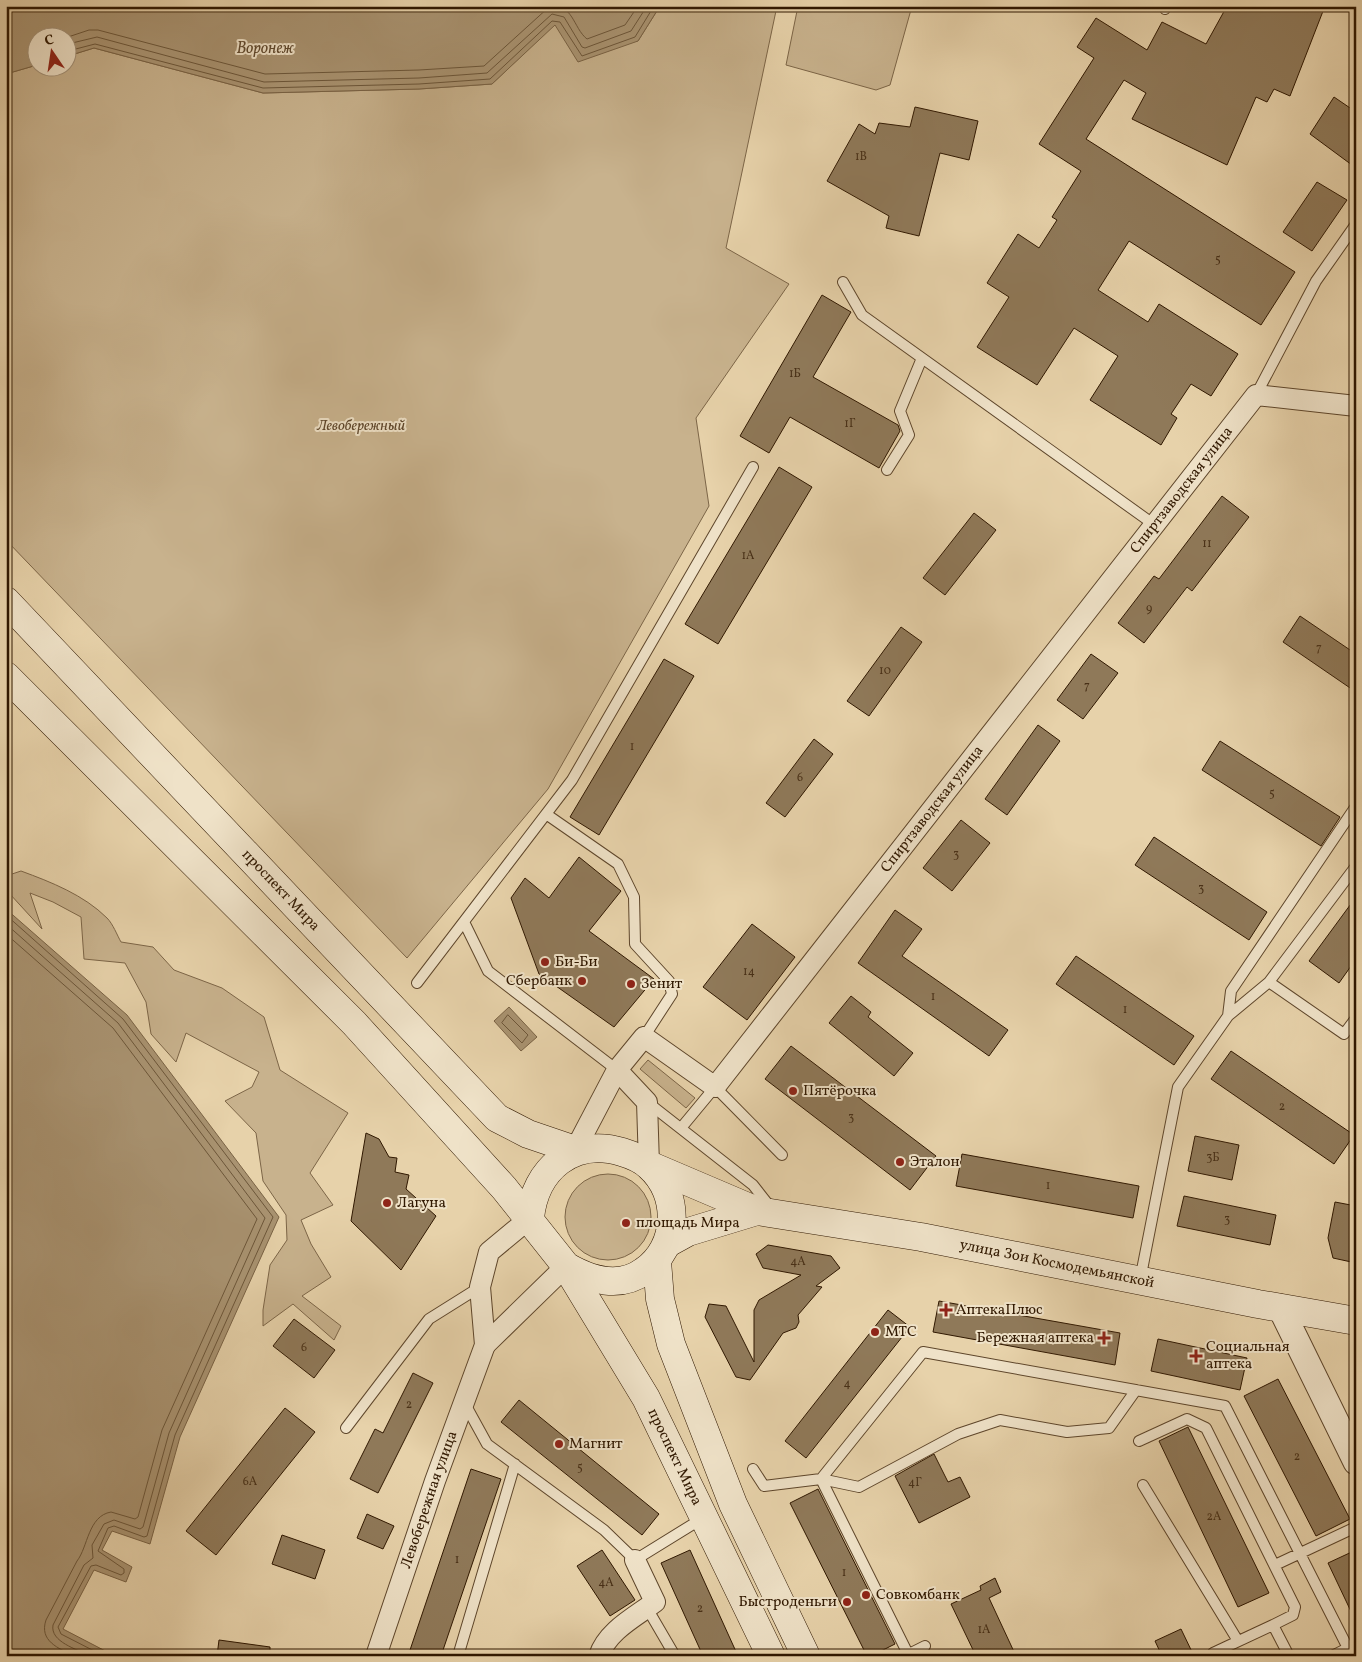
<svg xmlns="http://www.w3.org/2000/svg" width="1362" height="1662" font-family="Vollkorn,serif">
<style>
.green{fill:#c8b28d;stroke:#7c6547}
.water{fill:#a99371;stroke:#796244}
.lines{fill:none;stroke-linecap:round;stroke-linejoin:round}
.shore{stroke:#6c5639;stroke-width:1}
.building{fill:#8f7959;stroke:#301801}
.service-casing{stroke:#5e462b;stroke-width:12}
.minor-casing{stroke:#5e462b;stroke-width:22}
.tertiary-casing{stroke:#5e462b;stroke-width:27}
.secondary-casing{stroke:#301801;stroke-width:29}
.service{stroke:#efe2c8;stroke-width:10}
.minor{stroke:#efe2c8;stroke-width:20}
.tertiary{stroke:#efe2c8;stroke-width:25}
.secondary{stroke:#efe2c8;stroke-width:28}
.poi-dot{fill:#8f2418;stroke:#efe2c8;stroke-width:2}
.labels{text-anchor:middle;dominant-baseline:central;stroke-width:4;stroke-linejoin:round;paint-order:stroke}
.number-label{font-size:12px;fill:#483017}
.park-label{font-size:15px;font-style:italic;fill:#5e462b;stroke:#efe2c8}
.street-label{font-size:15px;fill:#301801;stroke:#efe2c8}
.poi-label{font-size:15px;fill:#301801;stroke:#efe2c8;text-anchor:start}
.water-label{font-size:16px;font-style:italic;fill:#60492e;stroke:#efe2c8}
</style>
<rect width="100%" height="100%" fill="#e7d2aa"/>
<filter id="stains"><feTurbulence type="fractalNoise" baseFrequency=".004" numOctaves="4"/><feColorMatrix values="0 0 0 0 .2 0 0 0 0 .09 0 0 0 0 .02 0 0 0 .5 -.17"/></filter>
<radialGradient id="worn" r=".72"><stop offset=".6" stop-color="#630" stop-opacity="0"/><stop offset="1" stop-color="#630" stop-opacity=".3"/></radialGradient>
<path class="green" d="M660,6H777L726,248L789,284L696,418L709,506L548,789L407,958L6,540V74L37,65L38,68H68V56L94,48L263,93L419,89L492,84L555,24L638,41Z
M798,6H912L890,85L876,90L786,65Z
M21,871C51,882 84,895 107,918C113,924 117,935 121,942L153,947L174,970L222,988L264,1017L280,1070L348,1113L310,1173L333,1205L301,1220L311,1244L331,1277L302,1296L341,1326L334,1340L293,1304L263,1326V1310L270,1265L287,1240L286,1215L263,1181L256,1133L225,1101L252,1087L259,1072L186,1033L176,1062L151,1034L146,1002L125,963L84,959L81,917L53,902L30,893L42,929L9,893L6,889V876Z
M648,1060L695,1098L686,1108L640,1069Z
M565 1217a43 43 0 1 1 86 0a43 43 0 1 1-86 0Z"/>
<path class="water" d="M6,6H660L638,41L578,62L555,25L492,84L419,89L263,93L94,48L68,56V38H38L37,65L6,74Z
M6,909L127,1015L279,1217L180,1437L150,1544L112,1531L102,1550L132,1567L126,1582L94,1570L63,1629L115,1656H6Z
M509,1007L537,1037L521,1051L494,1021Z"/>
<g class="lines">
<path class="shore" d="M65,38L89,30H98L265,74L419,70L484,66L549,7C573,2 573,28 587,39L625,25L638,6
M68,44L97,37L264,82L419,78L487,73L552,14L564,17L582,47L585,48L631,31L647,6
M68,51L95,44L263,88L419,84L490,79L552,21L560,22L582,56L635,37L654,6
M6,915L123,1019L273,1217L175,1435L147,1536L144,1537L114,1526L108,1528L98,1551L124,1569V1573L121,1575L96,1565L91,1566L58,1627L61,1634L104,1656
M6,924L118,1023L265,1218L169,1433L143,1527L140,1529L114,1520L104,1524L92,1545L93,1558L84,1565L53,1625C50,1642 77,1649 90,1656
M6,934L113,1028L257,1219L162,1430L138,1517L135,1519L111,1512C88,1516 88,1547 77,1561L46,1620C39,1641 58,1648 74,1656
M508,1015L528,1035L522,1043L502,1023Z"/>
</g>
<path class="building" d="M1227,6H1325L1290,96L1274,89L1267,102L1256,97L1227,165L1132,119L1146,93L1124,80L1086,139L1295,272L1261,325L1129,241L1098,290L1148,322L1159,304L1238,354L1211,396L1191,384L1171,414L1177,418L1161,445L1090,400L1118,356L1074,328L1037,385L977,347L1009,297L987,283L1018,234L1039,248L1057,220L1052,217L1081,171L1039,144L1094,58L1077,47L1096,18L1147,50L1162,22L1206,44Z
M1334,97L1356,112V168L1310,134Z
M915,107L978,121L969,160L940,153L919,236L886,228L889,216L827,181L859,124L875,134L879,123L910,127Z
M1317,182L1347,200L1312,251L1283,232Z
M822,295L851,312L813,377L898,425L900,431L879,468L790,417L769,453L740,436Z
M779,467L812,487L718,644L685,624Z
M1222,496L1249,517L1192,591L1187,587L1144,643L1118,623L1154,576L1159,579Z
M974,513L996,530L945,595L923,578Z
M1300,616L1356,654V692L1283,642Z
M901,627L922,642L869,716L847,701Z
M1091,654L1118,673L1083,719L1057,700Z
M664,659L694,676L599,835L570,817Z
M1038,725L1060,741L1007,815L985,799Z
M814,739L833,754L785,817L766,803Z
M1220,741L1340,817L1321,846L1202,770Z
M961,820L990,843L952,891L923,868Z
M1154,837L1267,912L1249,940L1135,865Z
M579,857L621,891L589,931L654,979L614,1027L539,974L511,898L525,878L549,898Z
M1356,897V959L1339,983L1309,961Z
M895,910L922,929L902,956L1008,1030L989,1056L858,963Z
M752,924L795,957L747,1020L703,987Z
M1076,956L1194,1036L1174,1065L1056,984Z
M851,996L871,1012L868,1017L913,1053L894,1076L829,1023Z
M791,1046L936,1156L910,1190L765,1079Z
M1231,1051L1354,1135L1334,1164L1211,1079Z
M366,1133L379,1139L389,1157L397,1158L395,1172L409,1175L406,1189L436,1216L401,1270L351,1221Z
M1195,1136L1239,1145L1232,1180L1188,1171Z
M962,1154L1139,1186L1133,1218L956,1186Z
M1184,1196L1276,1215L1270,1245L1177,1226Z
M1335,1202L1356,1206V1263L1333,1258L1328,1238Z
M768,1245L831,1256L840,1268L816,1286L822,1287L798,1315L799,1322L796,1328L783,1333L750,1380L736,1377L705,1317L709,1304L726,1306L754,1362V1310L759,1300L801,1275L763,1268L756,1254Z
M939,1301L1120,1333L1115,1365L933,1332Z
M888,1310L910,1327L806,1458L785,1441Z
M294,1319L335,1350L314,1378L273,1346Z
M1158,1339L1247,1358L1240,1390L1151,1371Z
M413,1373L433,1383L378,1493L350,1479L375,1429L383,1433Z
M1278,1379L1350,1519L1316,1536L1244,1396Z
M519,1400L659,1514L642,1535L501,1422Z
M285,1408L315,1432L216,1555L186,1531Z
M1188,1427L1269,1593L1238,1607L1159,1441Z
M934,1454L948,1482L960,1477L970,1497L919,1523L895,1476Z
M471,1469L501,1479L441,1656H408Z
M818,1489L895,1644L871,1656H867L790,1503Z
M367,1514L394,1526L383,1549L357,1538Z
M282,1535L325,1550L315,1579L272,1564Z
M602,1550L635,1600L610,1616L577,1566Z
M690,1550L738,1656H703L661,1563Z
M1356,1550V1622L1328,1563Z
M995,1578L1001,1592L989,1598L1016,1656H976L951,1604L981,1590L980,1586Z
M1181,1629L1194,1656H1162L1155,1641Z
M219,1640L270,1647V1656H217Z"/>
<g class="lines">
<g class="service-casing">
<path id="service" d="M1165,9L1167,6
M843,282L862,315L1156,526
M1256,395L1316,281L1356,224
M887,470L909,435L900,411L922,358
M546,814L618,864L634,897L635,944L669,981L672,994L644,1037
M464,922L488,971L617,1070
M1269,982L1344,1034L1356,1018
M417,983L572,780L753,467
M1228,1016L1269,982L1356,866
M647,1102L753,1185L771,1208
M681,1128L715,1087L782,1155
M1140,1280L1178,1087L1228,1016L1231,991L1356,806
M465,1404L487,1444L604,1530L635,1560L703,1518
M346,1428L429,1319L480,1287
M1139,1441L1187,1419L1206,1428L1295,1607L1293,1615L1273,1625
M753,1469L764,1486L821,1479L859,1487L958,1434L1000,1420L1067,1432L1109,1428L1136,1390
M1143,1485L1238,1641
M1275,1565L1356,1527
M647,1608L675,1656
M458,1656L515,1464
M905,1656L925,1646
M909,1656L821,1479L923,1352L1225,1406L1352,1656
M1214,1656L1213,1653L1273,1625L1289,1656
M1332,1656L1348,1648"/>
</g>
<g class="minor-casing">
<g id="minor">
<path d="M575,1150L617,1070"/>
<path id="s1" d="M649,1165L647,1102L617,1070L644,1037L715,1087L1256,395L1356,406"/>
<path d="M485,1345L566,1266"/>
<path id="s2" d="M376,1656L435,1481L485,1345L480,1287L489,1252L530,1218"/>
<path d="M599,1656C607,1631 635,1617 655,1602L635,1560"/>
</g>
</g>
<g class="tertiary-casing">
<path id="tertiary" d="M1280,1307L1356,1462"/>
</g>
<g class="secondary-casing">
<g id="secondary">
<path id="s3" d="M6,601L497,1118L528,1134L575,1150"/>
<path d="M6,676L354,1023L504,1188L566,1266C590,1280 620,1289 644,1271C679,1247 681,1194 649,1166C642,1159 632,1155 622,1152C573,1137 535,1169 530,1218"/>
<path id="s4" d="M649,1165L757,1211L921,1237L1258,1304L1356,1321"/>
<path d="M668,1243L688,1232L757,1211"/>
<path d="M657,1261L660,1299L671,1344L733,1504L806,1656"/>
<path id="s5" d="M566,1266L646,1398L771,1656"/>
</g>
</g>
<use href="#service" class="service"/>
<use href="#minor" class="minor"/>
<use href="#tertiary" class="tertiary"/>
<use href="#secondary" class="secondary"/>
</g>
<g class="poi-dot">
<circle cx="545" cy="962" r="5"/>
<circle cx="582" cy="981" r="5"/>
<circle cx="631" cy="984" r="5"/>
<circle cx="793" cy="1091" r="5"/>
<circle cx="900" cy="1162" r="5"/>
<circle cx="387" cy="1203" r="5"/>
<circle cx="626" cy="1223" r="5"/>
<path d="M943.5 1302.5h5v5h5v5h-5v5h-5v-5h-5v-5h5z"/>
<circle cx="875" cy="1332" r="5"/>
<path d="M1101.5 1330.5h5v5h5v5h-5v5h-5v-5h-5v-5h5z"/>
<path d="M1193.5 1348.5h5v5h5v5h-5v5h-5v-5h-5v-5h5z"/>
<circle cx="559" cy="1444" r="5"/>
<circle cx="866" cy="1595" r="5"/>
<circle cx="847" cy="1602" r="5"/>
</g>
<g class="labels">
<g class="number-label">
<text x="861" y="157">1В</text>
<text x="1218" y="260">5</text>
<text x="795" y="374">1Б</text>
<text x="850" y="424">1Г</text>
<text x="1207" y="544">11</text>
<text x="748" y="556">1А</text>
<text x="1149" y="609">9</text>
<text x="1319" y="648">7</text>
<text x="885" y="671">10</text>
<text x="1087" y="686">7</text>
<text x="632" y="747">1</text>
<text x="800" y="778">6</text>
<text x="1272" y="794">5</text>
<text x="956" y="855">3</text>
<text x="1201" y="889">3</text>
<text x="749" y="972">14</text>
<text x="933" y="997">1</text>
<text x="1125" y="1010">1</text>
<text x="1282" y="1107">2</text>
<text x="851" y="1118">3</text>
<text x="1213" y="1158">3Б</text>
<text x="1048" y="1186">1</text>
<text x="1227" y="1220">3</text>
<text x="798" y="1262">4А</text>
<text x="304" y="1348">6</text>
<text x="847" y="1384">4</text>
<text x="409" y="1405">2</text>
<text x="1297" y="1457">2</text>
<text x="580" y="1468">5</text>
<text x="250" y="1482">6А</text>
<text x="915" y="1483">4Г</text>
<text x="1214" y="1517">2А</text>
<text x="457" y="1560">1</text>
<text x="844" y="1573">1</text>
<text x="606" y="1583">4А</text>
<text x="700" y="1609">2</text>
<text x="984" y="1630">1А</text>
</g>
<g class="park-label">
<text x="361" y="426">Левобережный</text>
</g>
<g class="street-label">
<text stroke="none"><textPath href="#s1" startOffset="994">Спиртзаводская улица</textPath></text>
<text stroke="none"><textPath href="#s1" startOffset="589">Спиртзаводская улица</textPath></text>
<text stroke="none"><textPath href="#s3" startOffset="399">проспект Мира</textPath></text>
<text stroke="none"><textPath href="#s4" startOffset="422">улица Зои Космодемьянской</textPath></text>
<text stroke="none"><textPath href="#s5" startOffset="220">проспект Мира</textPath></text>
<text stroke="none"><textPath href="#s2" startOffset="165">Левобережная улица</textPath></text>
</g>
<g class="poi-label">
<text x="555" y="962">Би-Би</text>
<text x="572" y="981" text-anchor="end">Сбербанк</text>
<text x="641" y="984">Зенит</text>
<text x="803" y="1091">Пятёрочка</text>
<text x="910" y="1162">Эталон</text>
<text x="397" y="1203">Лагуна</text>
<text x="636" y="1223">площадь Мира</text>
<text x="956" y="1310">АптекаПлюс</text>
<text x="885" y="1332">МТС</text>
<text x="1094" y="1338" text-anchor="end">Бережная аптека</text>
<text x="1206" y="1347">Социальная<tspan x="1206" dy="17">аптека</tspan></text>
<text x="569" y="1444">Магнит</text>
<text x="876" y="1595">Совкомбанк</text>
<text x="837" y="1602" text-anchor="end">Быстроденьги</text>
</g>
<g class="water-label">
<text x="265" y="49">Воронеж</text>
</g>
</g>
<rect width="1362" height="1662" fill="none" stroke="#e7d2aa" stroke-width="25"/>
<rect x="8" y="8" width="1347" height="1647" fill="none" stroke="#301801" stroke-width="2.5"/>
<rect x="12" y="12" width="1337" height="1637" fill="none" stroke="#301801"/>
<g transform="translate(52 52) rotate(347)"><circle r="24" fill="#efe2c8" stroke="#a39178"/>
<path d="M0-4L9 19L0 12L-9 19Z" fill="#8f2418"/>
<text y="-8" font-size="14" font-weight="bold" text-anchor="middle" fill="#301801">С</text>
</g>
<rect width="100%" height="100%" filter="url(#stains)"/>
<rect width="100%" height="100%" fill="url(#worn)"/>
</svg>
